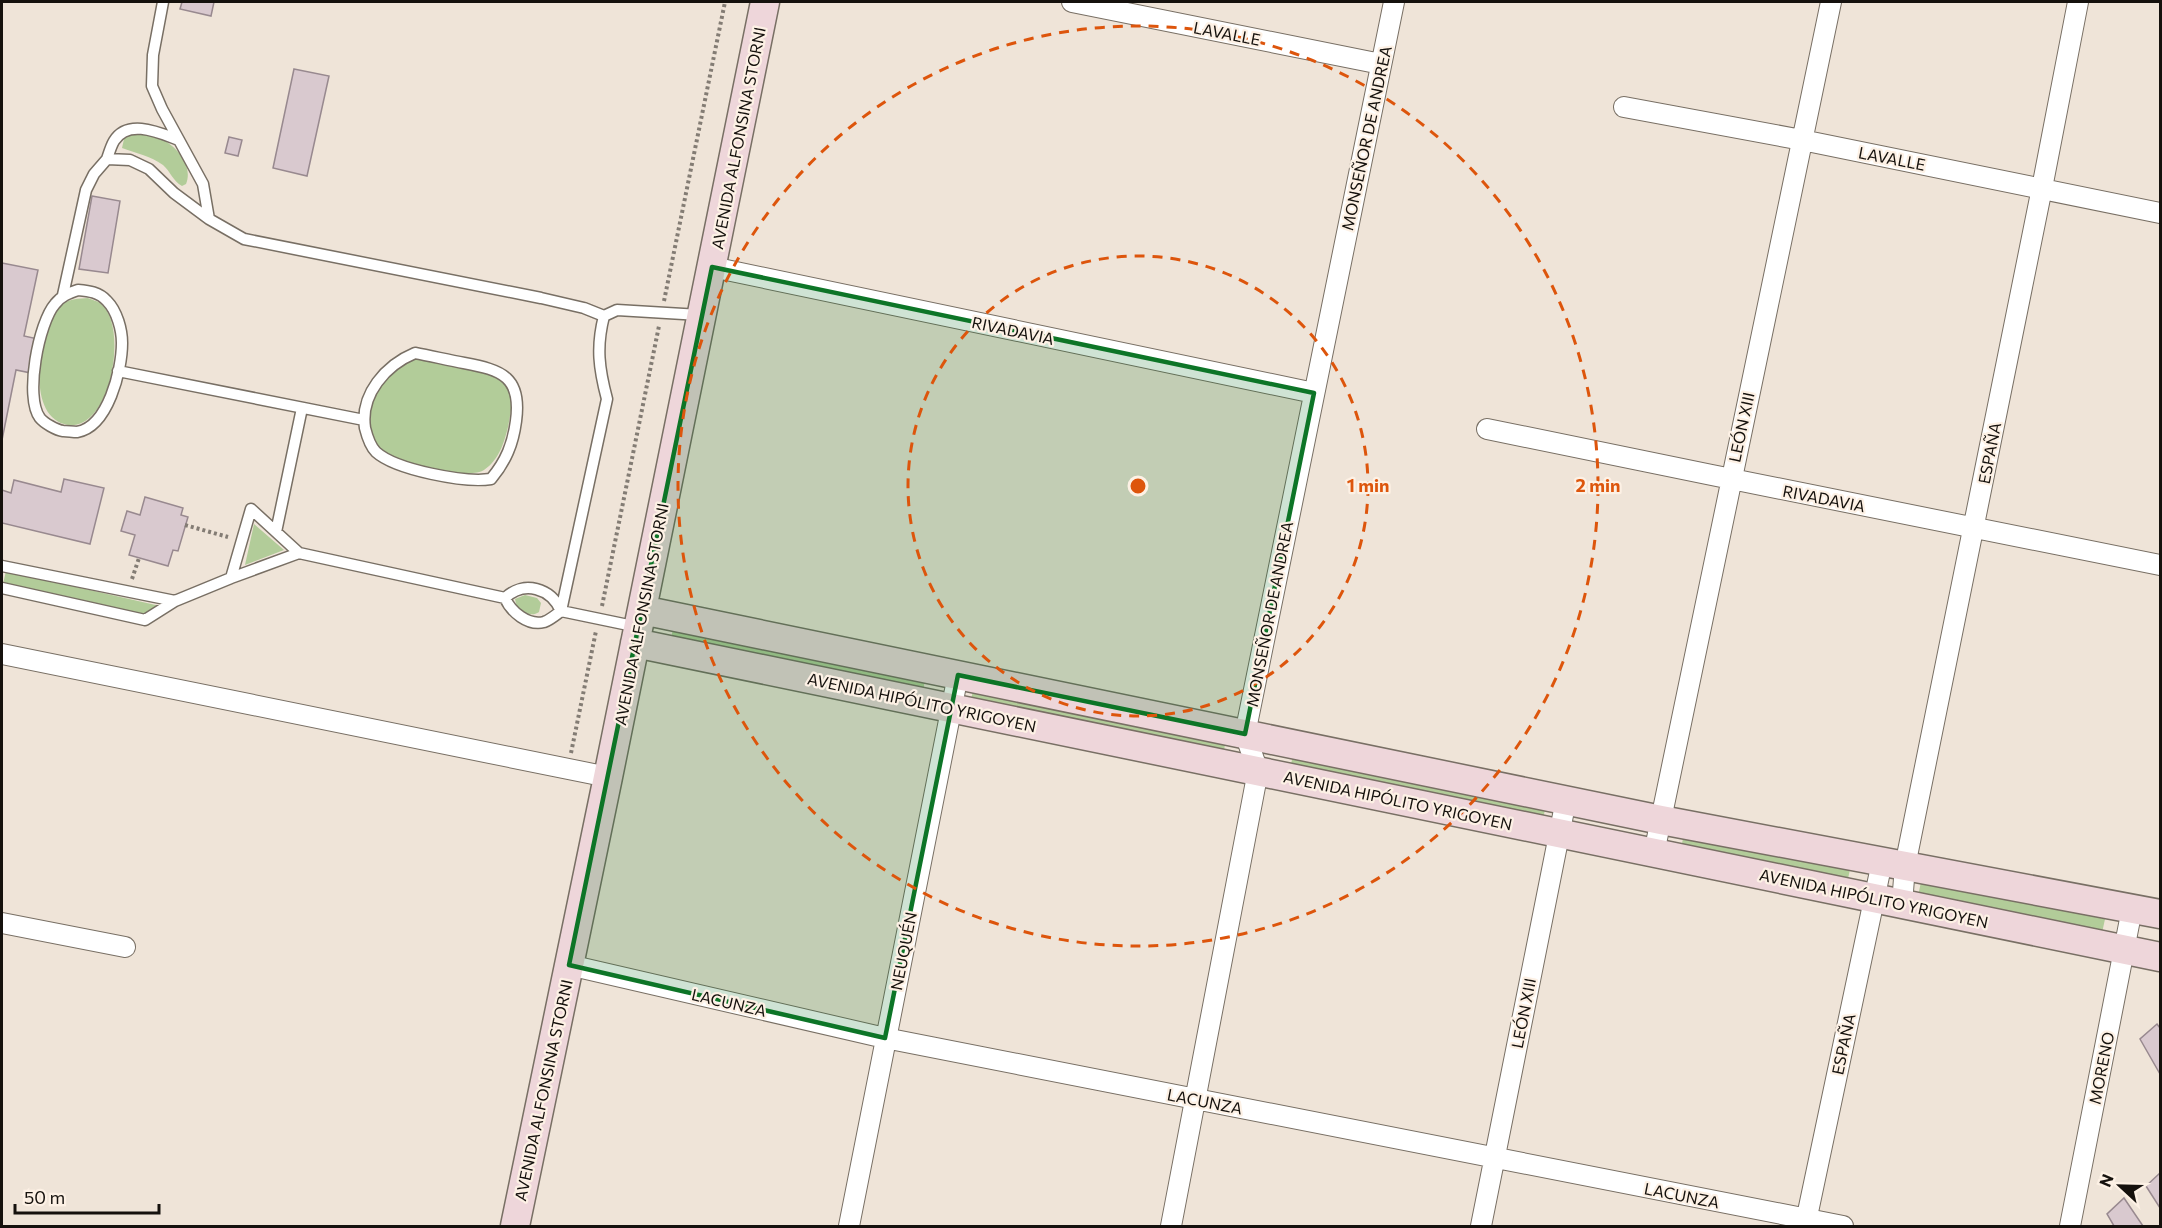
<svg xmlns="http://www.w3.org/2000/svg" width="2162" height="1228" font-family="Commissioner,sans-serif">
<style>
.green{fill:#b2cc99}
.building{fill:#d9c9cf;stroke:#98898f;stroke-width:1.5}
.lines{fill:none;stroke-linecap:round;stroke-linejoin:round}
.service-casing{stroke:#786f64;stroke-width:13}
.minor-casing{stroke:#786f64;stroke-width:22}
.secondary-casing{stroke:#786f64;stroke-width:31}
.path{stroke:#837c74;stroke-width:4;stroke-dasharray:3 3;stroke-linecap:butt}
.service{stroke:#fff;stroke-width:10}
.minor{stroke:#fff;stroke-width:20}
.secondary{stroke:#eed6da;stroke-width:28}
.marked{fill:#0d7527;fill-opacity:0.2;stroke:#0d7527;stroke-width:4.5;stroke-linejoin:round}
.ring{fill:none;stroke:#dd550c;stroke-width:3;stroke-dasharray:10 8}
.labels{text-anchor:middle;dominant-baseline:central;stroke-width:4.5;stroke-linejoin:round;paint-order:stroke}
.street-label{font-size:16px;fill:#15110d;stroke:#fdf1e5}
.centre{fill:#dd550c;stroke:#fdf1e5;stroke-width:3}
.ring-label{font-size:18px;text-anchor:middle;font-weight:bold;fill:#dd550c;stroke:#fdf1e5;stroke-width:4.5;stroke-linejoin:round;paint-order:stroke}
</style>
<rect width="100%" height="100%" fill="#efe4d8"/>
<path class="green" d="M128,134C134,134 141,133 147,134C169,137 195,162 186,184L182,186C173,181 170,171 163,165C151,156 135,153 122,148L124,139Z
M88,298C92,300 98,301 101,304C129,326 111,431 68,425C23,418 39,328 62,305C70,298 79,299 88,298Z
M417,358C441,363 498,366 509,391C514,402 510,415 508,427C504,443 499,460 484,470C468,481 394,462 380,449C363,434 369,396 383,380C391,371 405,362 417,358Z
M254,524L284,550L245,565Z
M6,571L160,606L145,615L3,584Z
M525,595L537,598L541,603L539,612C532,617 524,613 517,608L515,599Z
M673,629L925,679L923,693L670,643Z
M973,690L1226,740L1223,755L970,705Z
M1293,755L1546,805L1543,819L1290,769Z
M1684,834L1850,869L1847,884L1681,848Z
M1921,882L2105,919L2102,933L1918,896Z"/>
<path class="building" d="M182,2H214L211,16L180,9Z
M294,69L329,76L307,176L273,168Z
M229,137L242,140L238,156L225,153Z
M92,196L120,201L108,273L79,269Z
M2,263L38,270L24,336L38,339L31,373L16,370L2,440Z
M64,479L104,488L90,544L2,523V490L11,493L14,480L61,492Z
M145,497L183,508L181,515L188,517L178,551L173,550L168,566L129,555L135,535L121,531L127,511L140,515Z
M2157,1024L2160,1028V1074L2140,1039Z
M2160,1173V1208L2146,1186Z
M2124,1198L2143,1226H2114L2107,1214Z"/>
<g class="lines">
<g class="service-casing">
<path id="service" d="M163,2L153,55L152,86L162,109L203,184L209,219
M107,159C109,153 111,146 114,141C128,118 160,133 179,140
M78,290C89,291 99,292 107,301C117,311 122,330 122,343C122,370 108,427 77,432C73,432 67,431 63,431C56,430 44,423 40,418C24,397 39,322 55,304C61,296 69,293 78,290Z
M63,295L86,190L94,174L107,159L130,160L149,169L174,193L209,219L244,239L541,298L584,308L604,316
M415,353C431,356 448,360 464,363C502,370 522,377 516,421C513,444 506,461 491,479C465,483 396,470 376,452C370,446 367,436 365,428C360,394 386,365 415,353Z
M118,371L364,420
M276,532L302,408
M299,553L231,578L251,509L299,553L505,598
M2,566L175,601
M2,588L145,620L175,601L231,578
M561,611L607,399C599,369 596,347 604,316L617,310L700,315
M561,611C551,588 524,580 505,598C511,612 528,626 544,622C550,620 557,614 561,611L638,627"/>
</g>
<g class="minor-casing">
<path id="minor" d="M1072,2L1381,64
M1624,107L1802,140L2160,213
M712,267L1314,393
M1487,429C1711,476 1936,519 2160,565
M2,654L608,777
M1654,853L1831,2
M1902,904L1905,866L2042,188L2078,2
M2,923L125,947
M569,965L885,1038L1843,1226
M849,1226L958,675
M1171,1226L1258,771L1245,734L1394,2
M1481,1226L1566,800
M1805,1226L1882,862
M2070,1226L2132,909"/>
</g>
<g class="secondary-casing">
<path id="secondary" d="M642,610L1661,820L2160,914
M635,643L2160,957
M515,1226L608,777L765,2"/>
</g>
<path class="path" d="M664,301L725,2
M185,525L228,537
M132,579L139,558
M602,606L659,326
M571,753L596,631"/>
<use href="#service" class="service"/>
<use href="#minor" class="minor"/>
<use href="#secondary" class="secondary"/>
</g>
<path class="marked" d="M712,267L1314,393L1245,734L958,675L885,1038L569,965Z"/>
<g class="ring">
<circle cx="1138" cy="486" r="230"/>
<circle cx="1138" cy="486" r="460"/>
</g>
<g class="labels">
<g class="street-label">
<text transform="translate(1227 33) rotate(11)">LAVALLE</text>
<text transform="translate(738 138) rotate(-79)">AVENIDA ALFONSINA STORNI</text>
<text transform="translate(1366 138) rotate(-78)">MONSEÑOR DE ANDREA</text>
<text transform="translate(1892 158) rotate(11)">LAVALLE</text>
<text transform="translate(1013 330) rotate(12)">RIVADAVIA</text>
<text transform="translate(1741 427) rotate(-78)">LEÓN XIII</text>
<text transform="translate(1989 453) rotate(-79)">ESPAÑA</text>
<text transform="translate(1824 498) rotate(11)">RIVADAVIA</text>
<text transform="translate(641 614) rotate(-79)">AVENIDA ALFONSINA STORNI</text>
<text transform="translate(1269 614) rotate(-79)">MONSEÑOR DE ANDREA</text>
<text transform="translate(922 702) rotate(12)">AVENIDA HIPÓLITO YRIGOYEN</text>
<text transform="translate(1398 800) rotate(12)">AVENIDA HIPÓLITO YRIGOYEN</text>
<text transform="translate(1874 898) rotate(12)">AVENIDA HIPÓLITO YRIGOYEN</text>
<text transform="translate(903 951) rotate(-79)">NEUQUÉN</text>
<text transform="translate(729 1002) rotate(13)">LACUNZA</text>
<text transform="translate(1523 1013) rotate(-79)">LEÓN XIII</text>
<text transform="translate(1843 1044) rotate(-78)">ESPAÑA</text>
<text transform="translate(2101 1068) rotate(-79)">MORENO</text>
<text transform="translate(543 1090) rotate(-78)">AVENIDA ALFONSINA STORNI</text>
<text transform="translate(1205 1101) rotate(11)">LACUNZA</text>
<text transform="translate(1682 1195) rotate(11)">LACUNZA</text>
</g>
</g>
<circle cx="1138" cy="486" r="9" class="centre"/>
<g class="ring-label">
<text x="1368" y="492">1 min</text>
<text x="1598" y="492">2 min</text>
</g>
<rect width="2162" height="1228" fill="none" stroke="#15110d" stroke-width="6"/>
<g transform="translate(2120 1186) rotate(292)" stroke="#fdf1e5" stroke-width="4.5" paint-order="stroke">
<path d="M0-4.5L10 22L0 15L-10 22Z" fill="#15110d"/>
<text y="-9" font-size="16" font-weight="bold" text-anchor="middle" fill="#15110d">N</text>
</g>
<path d="M15 1204v9h144v-9" fill="none" stroke="#15110d" stroke-width="3"/>
<text x="24" y="1204" font-size="18" fill="#15110d" stroke="#fdf1e5" stroke-width="4.5" paint-order="stroke">50 m</text>
</svg>
